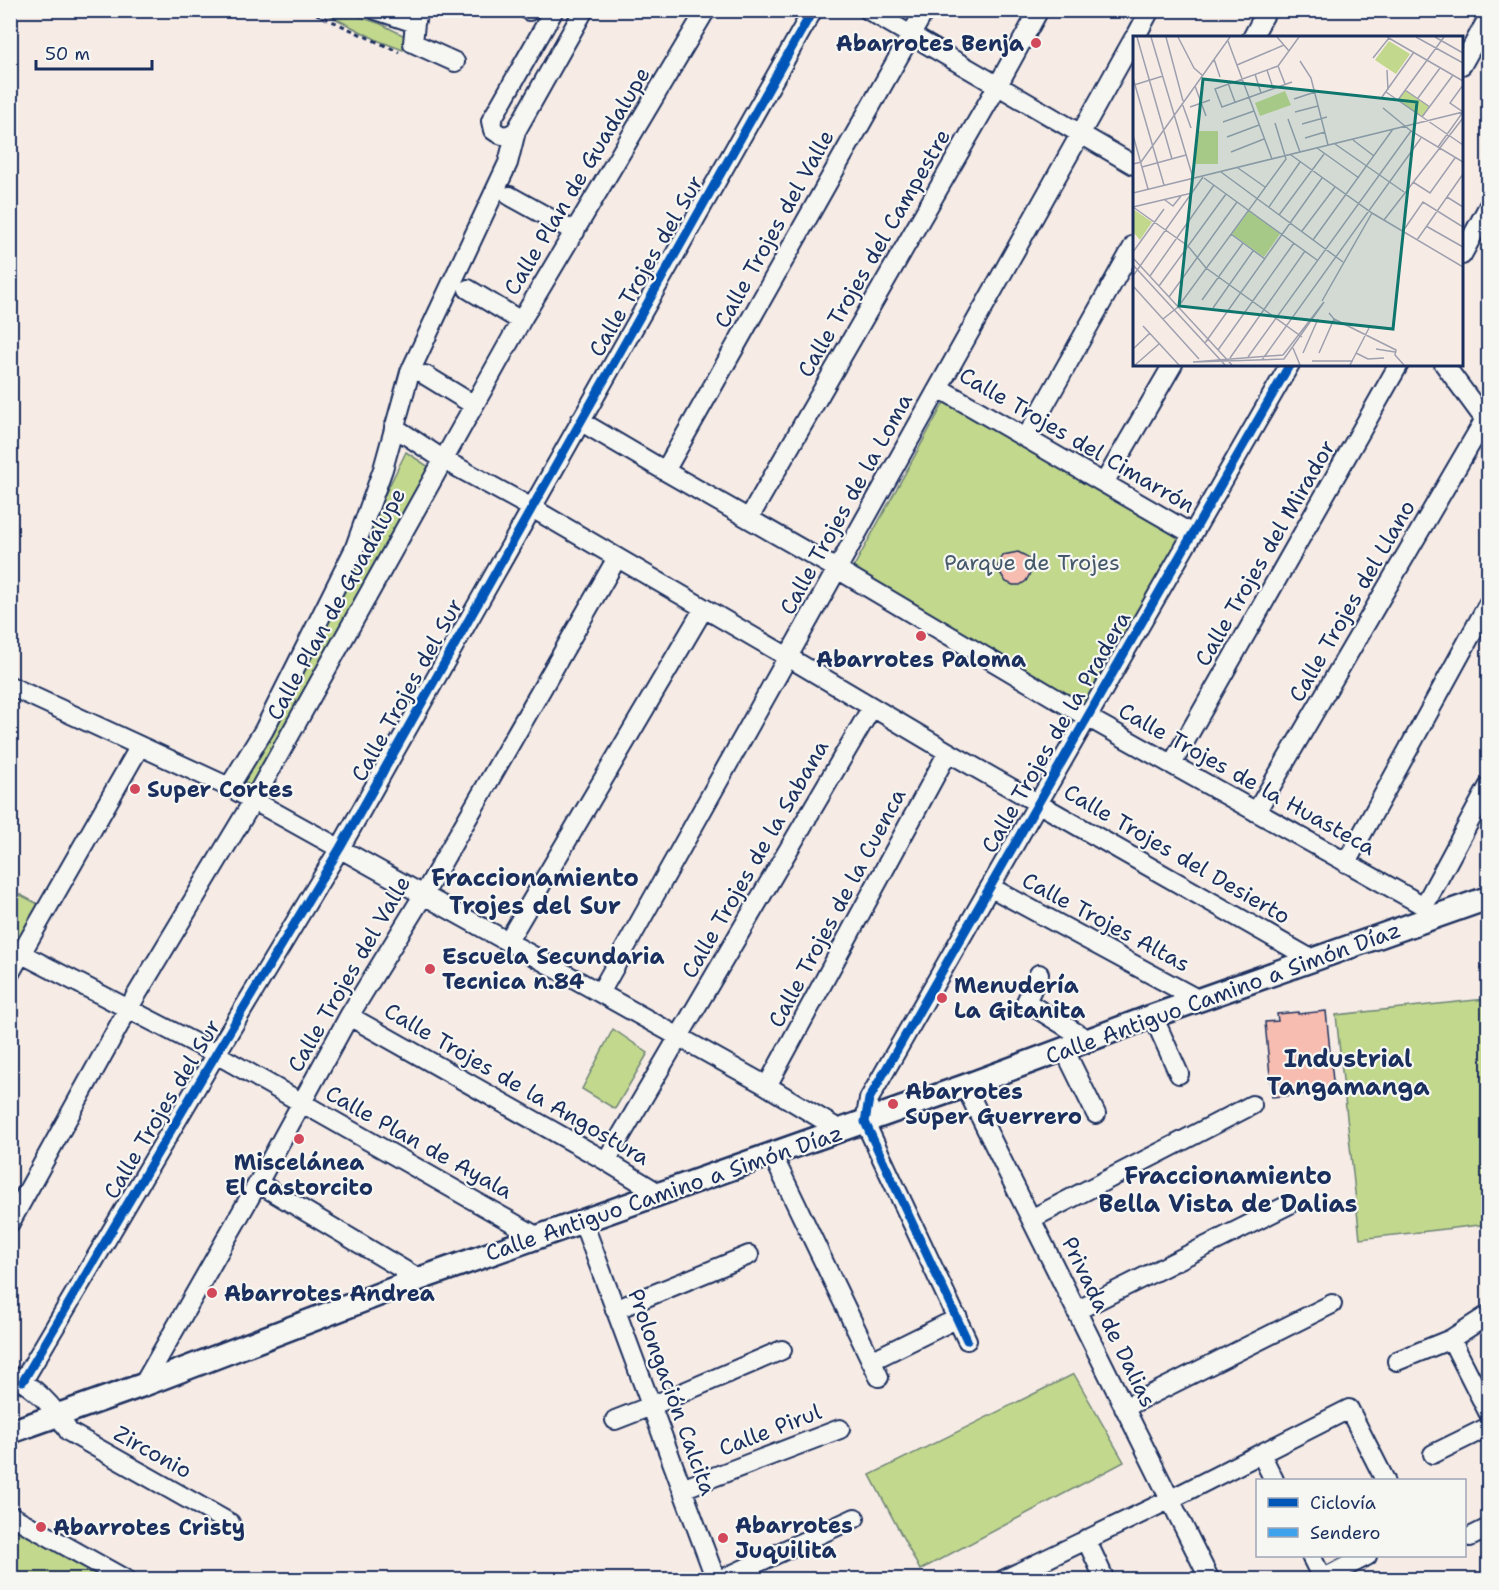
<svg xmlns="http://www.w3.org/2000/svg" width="1499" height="1590" font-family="'Shantell Sans',sans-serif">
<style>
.green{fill:#c2d88d;stroke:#6e8476;stroke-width:1.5}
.building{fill:#f7bdb0;stroke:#1b2f5e;stroke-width:1.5}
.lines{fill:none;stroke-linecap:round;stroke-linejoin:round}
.minor-casing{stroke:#1b2f5e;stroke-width:22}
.major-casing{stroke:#1b2f5e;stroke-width:27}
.path{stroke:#1b2f5e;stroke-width:3;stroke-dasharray:4.5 4.5;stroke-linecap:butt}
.minor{stroke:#f6f6f2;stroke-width:18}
.major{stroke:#f6f6f2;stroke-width:22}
.quiet{stroke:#3da3ed;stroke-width:8;stroke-dasharray:15 8;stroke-linecap:butt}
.cycleway-casing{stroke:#f6f6f2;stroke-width:13}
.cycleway{stroke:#0057b8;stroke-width:9}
.poi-dot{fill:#d1495b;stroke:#f6f6f2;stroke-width:2}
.labels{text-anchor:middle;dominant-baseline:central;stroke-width:4.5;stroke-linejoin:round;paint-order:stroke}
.poi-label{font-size:22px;font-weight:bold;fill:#1b2f5e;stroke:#f6f6f2;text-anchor:start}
.street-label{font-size:22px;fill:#1b2f5e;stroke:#f6f6f2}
.park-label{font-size:22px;fill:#45596a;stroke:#f6f6f2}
.neighbourhood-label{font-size:24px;font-weight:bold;fill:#1b2f5e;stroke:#f6f6f2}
.inset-road{fill:none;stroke:#9ea0af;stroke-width:1.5}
.view{fill:#0f766e;fill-opacity:0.15;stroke:#0f766e;stroke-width:3}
.inset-edge{fill:none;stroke:#1b2f5e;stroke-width:3}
</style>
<rect width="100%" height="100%" fill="#f6ebe5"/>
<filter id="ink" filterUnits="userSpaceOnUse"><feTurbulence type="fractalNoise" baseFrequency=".0167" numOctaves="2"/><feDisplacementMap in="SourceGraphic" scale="12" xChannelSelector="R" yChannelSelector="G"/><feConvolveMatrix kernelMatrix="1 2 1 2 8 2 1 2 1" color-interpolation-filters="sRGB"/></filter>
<g filter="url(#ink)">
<path class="green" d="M319,10L342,11L381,24L409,38L403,50L379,41Z
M946,399L1183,537L1085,707L852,570Z
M406,452L429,467L251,786L243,781Z
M11,890L42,906L11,964Z
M1485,999L1488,1027V1224L1360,1239L1336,1015Z
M613,1029L648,1053L615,1109L582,1089Z
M1074,1374L1124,1462L920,1570L870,1475Z
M10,1518L119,1579H11Z"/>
<path class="building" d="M1018,552L1026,556L1030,561L1032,570L1026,581L1020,585H1013L1006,582L997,568L1003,555Z
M1326,1011L1334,1091L1272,1097L1265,1022L1278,1021L1277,1014L1298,1012V1014Z"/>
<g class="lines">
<g class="minor-casing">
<path id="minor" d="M376,10L415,23
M419,10L415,23L413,43L455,62
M554,10L491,121L493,130C502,137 507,137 516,131L584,10
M868,10L1134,165
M529,11V10
M1135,38L1150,10
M1252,38L1265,14
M1462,65L1488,18
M510,196L575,232
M1462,255L1488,207
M468,289L521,321
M1444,364L1485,420L1488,422
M425,375L474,405
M939,388L1192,534
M580,421L665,471L837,569L1087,717L1424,906
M394,427L444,460L532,508L788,657L948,752L1313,960
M1026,438L1134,245
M665,471L925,10
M1104,483L1173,364
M749,518L998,85L1039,10
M10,686L229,787L600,993L767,1086L840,1130
M1172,764L1399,364
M229,787L264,730L354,550L383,469L410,372L508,163L516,131
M1256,812L1488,414
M1346,863L1488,604
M990,887L1199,1000
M1429,917L1424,906L1488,787
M508,941L704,608
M22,954L216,1054L538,1237
M10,973L140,746
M1039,974L1026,1002L1088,1040
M600,993L1134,38
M349,1016L606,1161L660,1194
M1153,1016L1179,1074
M1064,1049L1096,1114
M767,1086L948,752
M965,1086L1210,1580
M772,1154L879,1377
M606,1161L872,707
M258,1183L419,1279
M1031,1219L1252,1105
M583,1222L716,1580
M10,1223L128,1009L253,801L521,321L706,10
M615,1310L749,1255
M1076,1311L1288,1205
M1451,1339L1488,1412
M967,1340L870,1133L865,1122L869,1099L990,887L1290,364
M871,1361L958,1318
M1397,1361L1451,1339L1488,1315
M10,1375C36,1387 55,1408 69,1432L230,1523
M23,1381L216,1054L340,848L813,10
M143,1385L258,1183L349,1016L424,894L617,558
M1124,1408L1332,1304
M615,1420L651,1406L782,1350
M1261,1454L1274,1480
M1433,1454L1488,1427
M682,1489L840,1429
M10,1515L127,1580
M1470,1537L1488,1528
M1086,1539L1105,1580
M1311,1556L1322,1578
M720,1580L855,1518
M1003,1580L1171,1499L1349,1409L1385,1480
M1320,1580L1367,1556"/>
</g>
<g class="major-casing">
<path id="major" d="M10,1432L143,1385L419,1279L772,1154L965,1086L1153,1016L1488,898"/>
</g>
<path class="path" d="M308,10L399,52"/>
<use href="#minor" class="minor"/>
<use href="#major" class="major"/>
<path class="quiet" d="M529,11V10"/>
<g class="cycleway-casing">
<path id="cycleway" d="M967,1340L870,1133L865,1122L869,1099L990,887L1290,364
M23,1381L216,1054L340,848L813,10"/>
</g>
<use href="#cycleway" class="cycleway"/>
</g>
</g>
<g class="poi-dot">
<circle cx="1036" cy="43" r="6"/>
<circle cx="921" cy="636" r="6"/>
<circle cx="135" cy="789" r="6"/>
<circle cx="430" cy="969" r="6"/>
<circle cx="942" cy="998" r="6"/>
<circle cx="893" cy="1104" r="6"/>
<circle cx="299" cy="1139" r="6"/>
<circle cx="212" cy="1293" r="6"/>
<circle cx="41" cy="1527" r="6"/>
<circle cx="723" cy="1538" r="6"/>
</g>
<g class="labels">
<g class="poi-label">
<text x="1024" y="43" text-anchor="end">Abarrotes Benja</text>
<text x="921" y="659" text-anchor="middle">Abarrotes Paloma</text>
<text x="147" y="789">Super Cortes</text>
<text x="442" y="956">Escuela Secundaria<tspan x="442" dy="25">Tecnica n.84</tspan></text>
<text x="954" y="985">Menudería<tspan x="954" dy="25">La Gitanita</tspan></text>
<text x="905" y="1091">Abarrotes<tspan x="905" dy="25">Super Guerrero</tspan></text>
<text x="299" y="1162" text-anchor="middle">Miscelánea<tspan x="299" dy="25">El Castorcito</tspan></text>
<text x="224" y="1293">Abarrotes Andrea</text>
<text x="735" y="1525">Abarrotes<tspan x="735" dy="25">Juquilita</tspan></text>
<text x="53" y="1527">Abarrotes Cristy</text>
</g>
<g class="street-label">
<text transform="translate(577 181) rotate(-59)">Calle Plan de Guadalupe</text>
<text transform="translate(774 229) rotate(-61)">Calle Trojes del Valle</text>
<text transform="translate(874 253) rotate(-60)">Calle Trojes del Campestre</text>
<text transform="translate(646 266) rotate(-60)">Calle Trojes del Sur</text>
<text transform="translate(1077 440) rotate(30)">Calle Trojes del Cimarrón</text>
<text transform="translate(846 504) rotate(-61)">Calle Trojes de la Loma</text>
<text transform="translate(1265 553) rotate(-60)">Calle Trojes del Mirador</text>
<text transform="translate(1352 601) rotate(-60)">Calle Trojes del Llano</text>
<text transform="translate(336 604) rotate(-61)">Calle Plan de Guadalupe</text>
<text transform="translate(407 690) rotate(-61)">Calle Trojes del Sur</text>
<text transform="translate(1056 732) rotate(-60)">Calle Trojes de la Pradera</text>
<text transform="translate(1247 779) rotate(29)">Calle Trojes de la Huasteca</text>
<text transform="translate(1177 854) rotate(30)">Calle Trojes del Desierto</text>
<text transform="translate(755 859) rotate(-60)">Calle Trojes de la Sabana</text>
<text transform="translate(837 908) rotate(-62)">Calle Trojes de la Cuenca</text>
<text transform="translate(1106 922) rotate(28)">Calle Trojes Altas</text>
<text transform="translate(349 974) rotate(-60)">Calle Trojes del Valle</text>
<text transform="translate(1223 993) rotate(-20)">Calle Antiguo Camino a Simón Díaz</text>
<text transform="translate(517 1084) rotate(30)">Calle Trojes de la Angostura</text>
<text transform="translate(162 1109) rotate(-59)">Calle Trojes del Sur</text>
<text transform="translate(419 1142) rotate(29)">Calle Plan de Ayala</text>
<text transform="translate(664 1193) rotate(-19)">Calle Antiguo Camino a Simón Díaz</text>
<text transform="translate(1109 1322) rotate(64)">Privada de Dalias</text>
<text transform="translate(672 1392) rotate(70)">Prolongación Calcita</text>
<text transform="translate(770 1430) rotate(-21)">Calle Pirul</text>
<text transform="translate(153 1452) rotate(29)">Zirconio</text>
</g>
<g class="park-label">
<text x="1032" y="562">Parque de Trojes</text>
</g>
<g class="neighbourhood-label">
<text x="535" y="878">Fraccionamiento<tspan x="535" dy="28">Trojes del Sur</tspan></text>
<text x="1348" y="1059">Industrial<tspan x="1348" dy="28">Tangamanga</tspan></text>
<text x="1228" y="1176">Fraccionamiento<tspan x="1228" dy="28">Bella Vista de Dalias</tspan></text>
</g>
</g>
<g transform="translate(1133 36)">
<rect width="330" height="330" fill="#f6ebe5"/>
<path d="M256,5L277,18L263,38L242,24ZM272,54L297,71L289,81L265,64ZM152,55L158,69L127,80L122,67ZM63,95H85V128H63ZM0,173L19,186L7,204L0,196ZM116,175L147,198L131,221L99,198Z" fill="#c2d88d"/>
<path class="inset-road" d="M4,1L39,123M18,1L60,142M33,1L50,65M45,1L61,32L69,39M144,1L156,15M254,1L330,45M283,1L330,27M302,1L330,17M95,5L139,123M240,22L256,2M81,23L87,41M167,25L178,42L195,109M104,29L151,9M145,30L82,53L89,71L159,46M145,30L166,1M145,30L152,48M134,34L140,52M254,34L255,54M122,38L128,57M0,42L31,149M95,47L102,66M1,49L30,40M62,50L73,80M272,54L297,71M253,56L330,109M249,61L281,16M285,62L307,32M161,63L182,56M265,64L311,1M49,67L58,92M57,71L77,64M250,72L278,95L330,126M162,76L185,70M289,81L320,39M155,83L167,116M90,86L121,75M169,88L194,81M0,99L15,153M94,101L126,89M172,102L192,96M220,104L241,120M202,108L271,156M305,111L330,76L317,67L330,49M184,112L226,142M98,116L131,103M158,119L239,177L330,231M0,128L8,126L97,1M9,131L53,119M105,132L132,151M88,136L210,226M71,142L184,224M280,146L297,157L322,122M0,157L330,76M314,161L330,171M32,164L40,170L48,160M0,171L55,210L73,232L169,301M0,171L59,157M136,171L167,126M146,179L191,118M251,184L330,82M293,190L330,211M169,195L202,151M270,195L290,166L330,191M98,198L132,223M180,204L260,93M284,204L330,138M0,216L31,173M0,222L99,329M0,229L92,329M0,240L70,141M17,240L81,149M0,250L66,323M26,250L93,158M36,261L104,166M69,264L110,207M189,265L239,177M80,272L120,215M30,283L45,271L153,123L142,87M201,283L263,314L262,319L271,329M10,290L46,329M72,307L189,142M160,312L167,329M0,313L17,297M243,313L262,316M85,314L161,207M170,317L185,283M186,317L201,283L196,277M223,317L235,323L251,322M115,321L278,95M97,322L172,215M129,324L288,102M179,325H220M60,326L151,323L191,266M60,326L150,319L191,266M0,327L2,329L26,308M217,329L236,292"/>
<path class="view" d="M70,43L284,66L260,293L46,270Z"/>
<rect width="330" height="330" class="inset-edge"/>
</g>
<rect width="1499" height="1590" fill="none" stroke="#f6f6f2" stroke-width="36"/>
<rect x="18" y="18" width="1463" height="1554" fill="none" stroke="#1b2f5e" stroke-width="2" filter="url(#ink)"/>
<rect x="1256" y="1479" width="210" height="78" fill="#f6f6f2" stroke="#9ea6b7" stroke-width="1.5"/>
<rect x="1268" y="1498" width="30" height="9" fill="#0057b8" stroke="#9ea6b7" stroke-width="1.5"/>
<text x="1310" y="1509" font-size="18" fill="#1b2f5e">Ciclovía</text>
<rect x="1268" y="1528" width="30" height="9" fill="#3da3ed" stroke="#9ea6b7" stroke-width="1.5"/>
<text x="1310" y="1539" font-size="18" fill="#1b2f5e">Sendero</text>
<path d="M36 60v9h116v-9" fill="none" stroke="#1b2f5e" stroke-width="3"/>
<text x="45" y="60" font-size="18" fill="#1b2f5e" stroke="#f6f6f2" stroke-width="4.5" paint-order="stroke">50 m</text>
</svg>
